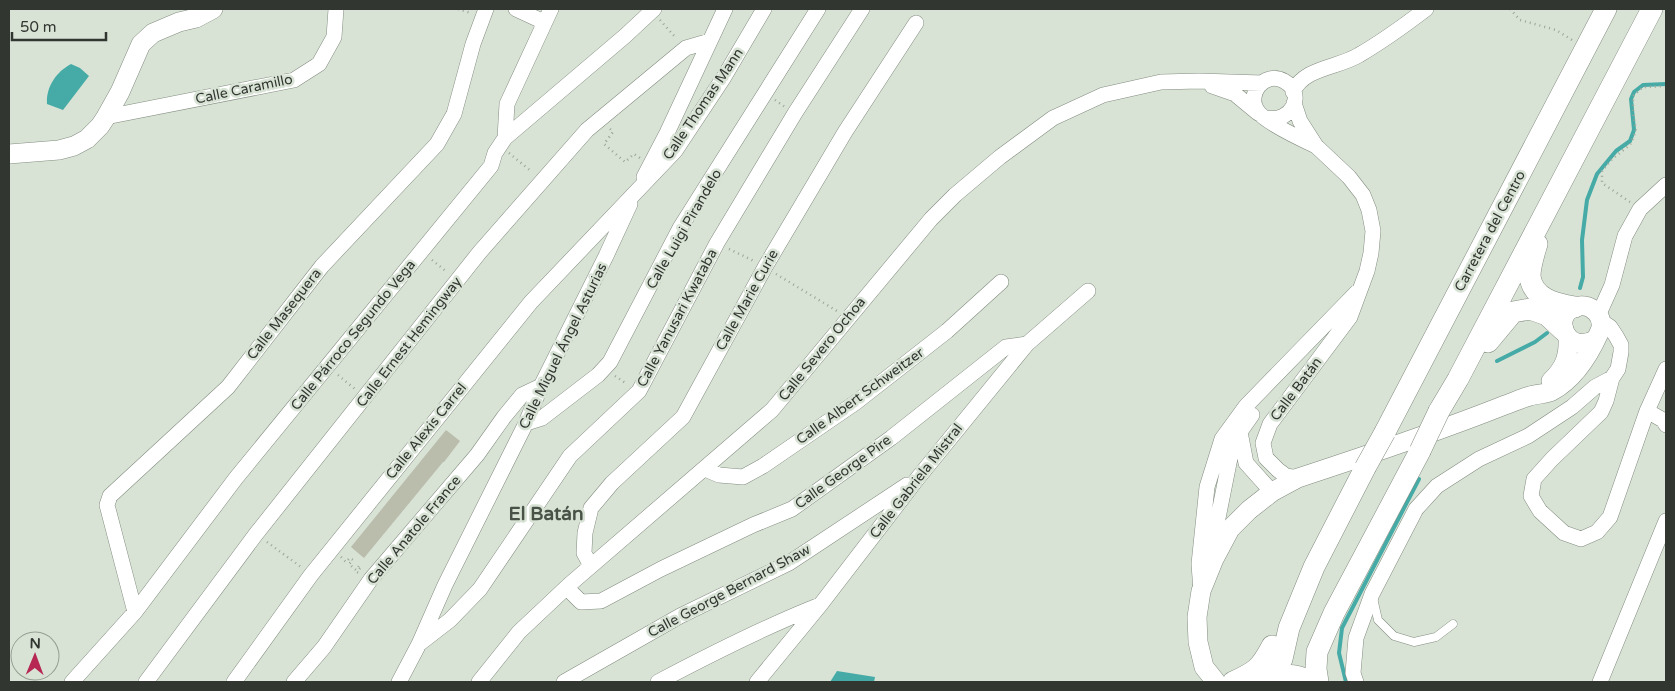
<svg xmlns="http://www.w3.org/2000/svg" width="1675" height="691" font-family="'Varela Round',sans-serif">
<style>
.water{fill:#46aba7}
.lines{fill:none;stroke-linecap:round;stroke-linejoin:round}
.stream{stroke:#46aba7;stroke-width:4}
.building{fill:#babcac}
.service-casing{stroke:#838d80;stroke-width:9}
.minor-casing{stroke:#838d80;stroke-width:16}
.tertiary-casing{stroke:#838d80;stroke-width:20}
.secondary-casing{stroke:#838d80;stroke-width:22}
.path{stroke:#9ba499;stroke-width:2.5;stroke-dasharray:1 4;stroke-linecap:butt}
.service{stroke:#fff;stroke-width:8}
.minor{stroke:#fff;stroke-width:15}
.tertiary{stroke:#fff;stroke-width:19}
.secondary{stroke:#fff;stroke-width:21}
.secondary-bridge-casing{stroke:#838d80;stroke-width:22;stroke-linecap:butt}
.secondary-bridge{stroke:#fff;stroke-width:21}
.labels{text-anchor:middle;dominant-baseline:central;stroke-width:5;stroke-linejoin:round;paint-order:stroke}
.street-label{font-size:14px;fill:#323631;stroke:#d8e3d5}
.district-label{font-size:19px;font-weight:bold;fill:#485246;stroke:#d8e3d5}
</style>
<rect width="100%" height="100%" fill="#d8e3d5"/>
<path class="water" d="M71,64L80,68L89,76L63,110L47,104C46,87 56,72 71,64Z
M837,671L875,677L874,682H830Z"/>
<g class="lines">
<path class="stream" d="M1580,288L1583,277L1582,240L1587,200L1597,174L1616,151L1630,141L1634,130L1631,99L1634,92L1643,85L1666,84
M1497,361L1535,342L1547,333
M1346,682L1339,653L1342,628L1419,479"/>
</g>
<path class="building" d="M446,430L460,441L444,462H443L364,558L351,547Z"/>
<g class="lines">
<g class="service-casing">
<path id="service" d="M1373,598L1378,620L1394,636L1414,642L1436,637L1453,624"/>
</g>
<g class="minor-casing">
<path id="minor" d="M516,9L544,22
M1212,86L1235,94L1258,113
M1293,92C1304,67 1338,68 1359,55C1383,41 1405,25 1426,9
M1294,103L1300,121L1316,146L1349,177L1363,195L1369,210L1373,231L1371,253L1367,271L1350,317L1270,424L1263,443L1266,458L1278,470L1286,476L1298,478
M106,117L294,80L319,64L334,37L336,9
M1267,118C1291,123 1307,94 1284,81C1264,70 1244,96 1259,113C1270,125 1301,139 1316,146
M505,138L507,104L551,9
M644,177L667,133L725,9
M1598,316L1612,285L1625,236L1640,209L1666,185
M1601,321L1610,327L1616,336L1621,345V352L1618,369L1612,378L1606,401L1601,412L1552,459L1534,479L1531,496L1540,511L1564,533L1581,539L1597,532L1610,517L1647,411L1666,369
M1647,411L1663,420L1666,425
M526,423L542,418L598,375L610,362L680,228L818,9
M1241,430L1240,432L1246,463L1272,492
M705,469L719,475L743,477L763,466L855,403L947,331L1001,282
M1214,558L1216,528L1231,453L1240,432L1252,415
M591,566L584,553L585,533L591,508L612,483L683,417L765,267L845,132L916,23
M569,585L570,591L581,602L601,601L661,569L753,525L792,509L891,438L1006,347L1027,344
M1201,591L1199,564L1207,487L1222,439L1246,406L1357,292
M135,612L107,505L110,496L228,387L322,266L437,144L454,114L473,44L486,9
M419,644L450,620L480,589L570,456L639,391L717,243L795,113L862,9
M72,682L135,612L236,478L491,166L495,153L505,138L625,36L654,9
M146,682L256,534L479,253L587,130L686,48L710,41
M234,682L311,575L531,302L675,151L724,77L764,9
M294,682L324,647L371,579L477,455L504,417L522,395L541,386
M399,682L419,644L445,585L526,423L541,386L606,256L630,204
M479,682L519,632L569,585L772,410L931,219L955,195L1000,157L1053,118L1103,95L1161,82L1199,81L1262,83
M564,682L680,616L789,563L907,485
M658,682C711,654 764,627 820,605
M757,682L821,604L917,479L1027,344L1088,291
M1356,682L1353,673L1356,638L1372,594L1416,509L1437,486L1479,459L1528,436L1572,407L1595,387L1612,378
M1600,682L1666,521"/>
</g>
<g class="tertiary-casing">
<path id="tertiary" d="M9,154L59,150L74,146L87,139L100,126L106,117L120,92L141,44L153,33L179,22L196,18L213,9
M1551,381C1564,369 1569,357 1568,338
M1216,682L1204,667L1198,642L1197,617L1201,591L1214,559L1230,529L1249,510L1272,492L1298,478C1368,455 1437,432 1505,405C1514,402 1522,398 1530,396C1537,394 1546,394 1552,391C1574,379 1589,355 1599,333C1607,318 1591,301 1575,307C1550,316 1567,357 1596,339"/>
</g>
<g class="secondary-casing">
<path id="secondary" d="M1537,244C1534,254 1530,266 1530,276C1532,299 1557,304 1575,307
M1488,342L1513,312L1530,309L1547,315L1563,330
M1439,411L1458,379L1652,9
M1385,432L1606,9
M1269,679L1282,659L1289,628L1314,567L1365,468
M1233,682C1255,672 1260,669 1272,646
M1263,682C1278,673 1296,673 1310,682
M1318,682L1316,669L1317,652L1334,613L1420,451"/>
</g>
<path class="path" d="M458,9L471,13
M1510,9L1520,20L1556,30L1572,40
M660,20L676,38
M775,100L785,107
M610,129L613,132L604,144L625,162L634,154L640,158
M509,153L532,172
M1630,202L1602,183V171L1612,159L1630,145L1636,131L1633,112V96L1643,87L1666,86
M729,249L754,261
M432,260L447,272
M776,274L837,311
M338,375L355,389
M615,376L627,384
M267,542L301,567
M341,557L346,562L350,558L353,560L349,564L356,570L359,566L361,567L357,572L359,573"/>
<use href="#service" class="service"/>
<use href="#minor" class="minor"/>
<use href="#tertiary" class="tertiary"/>
<use href="#secondary" class="secondary"/>
<g class="secondary-bridge-casing">
<path id="secondary-bridge" d="M1420,451L1439,411
M1365,468L1385,432"/>
</g>
<use href="#secondary-bridge" class="secondary-bridge"/>
</g>
<g class="labels">
<g class="street-label">
<text transform="translate(244 89) rotate(-12)">Calle Caramillo</text>
<text transform="translate(703 104) rotate(-56)">Calle Thomas Mann</text>
<text transform="translate(684 229) rotate(-60)">Calle Luigi Pirandelo</text>
<text transform="translate(1490 231) rotate(-62)">Carretera del Centro</text>
<text transform="translate(747 300) rotate(-61)">Calle Marie Curie</text>
<text transform="translate(284 314) rotate(-52)">Calle Masequera</text>
<text transform="translate(677 318) rotate(-62)">Calle Yanusari Kwataba</text>
<text transform="translate(353 335) rotate(-51)">Calle Párroco Segundo Vega</text>
<text transform="translate(409 342) rotate(-52)">Calle Ernest Hemingway</text>
<text transform="translate(563 346) rotate(-64)">Calle Miguel Ángel Asturias</text>
<text transform="translate(822 349) rotate(-51)">Calle Severo Ochoa</text>
<text transform="translate(1296 389) rotate(-53)">Calle Batán</text>
<text transform="translate(860 396) rotate(-36)">Calle Albert Schweitzer</text>
<text transform="translate(426 431) rotate(-51)">Calle Alexis Carrel</text>
<text transform="translate(843 472) rotate(-36)">Calle George Pire</text>
<text transform="translate(916 481) rotate(-52)">Calle Gabriela Mistral</text>
<text transform="translate(414 530) rotate(-50)">Calle Anatole France</text>
<text transform="translate(729 591) rotate(-28)">Calle George Bernard Shaw</text>
</g>
<g class="district-label">
<text x="546" y="514">El Batán</text>
</g>
</g>
<rect width="1675" height="691" fill="none" stroke="#323631" stroke-width="20"/>
<g transform="translate(35 656) rotate(1)"><circle r="24" fill="#d8e3d5" stroke="#969e93"/>
<path d="M0-4L9 19L0 12L-9 19Z" fill="#b62753"/>
<text y="-8" font-size="14" font-weight="bold" text-anchor="middle" fill="#323631">N</text>
</g>
<path d="M12 32v8h94v-8" fill="none" stroke="#323631" stroke-width="2.5"/>
<text x="20" y="32" font-size="15" fill="#323631" stroke="#d8e3d5" stroke-width="4" paint-order="stroke">50 m</text>
</svg>
